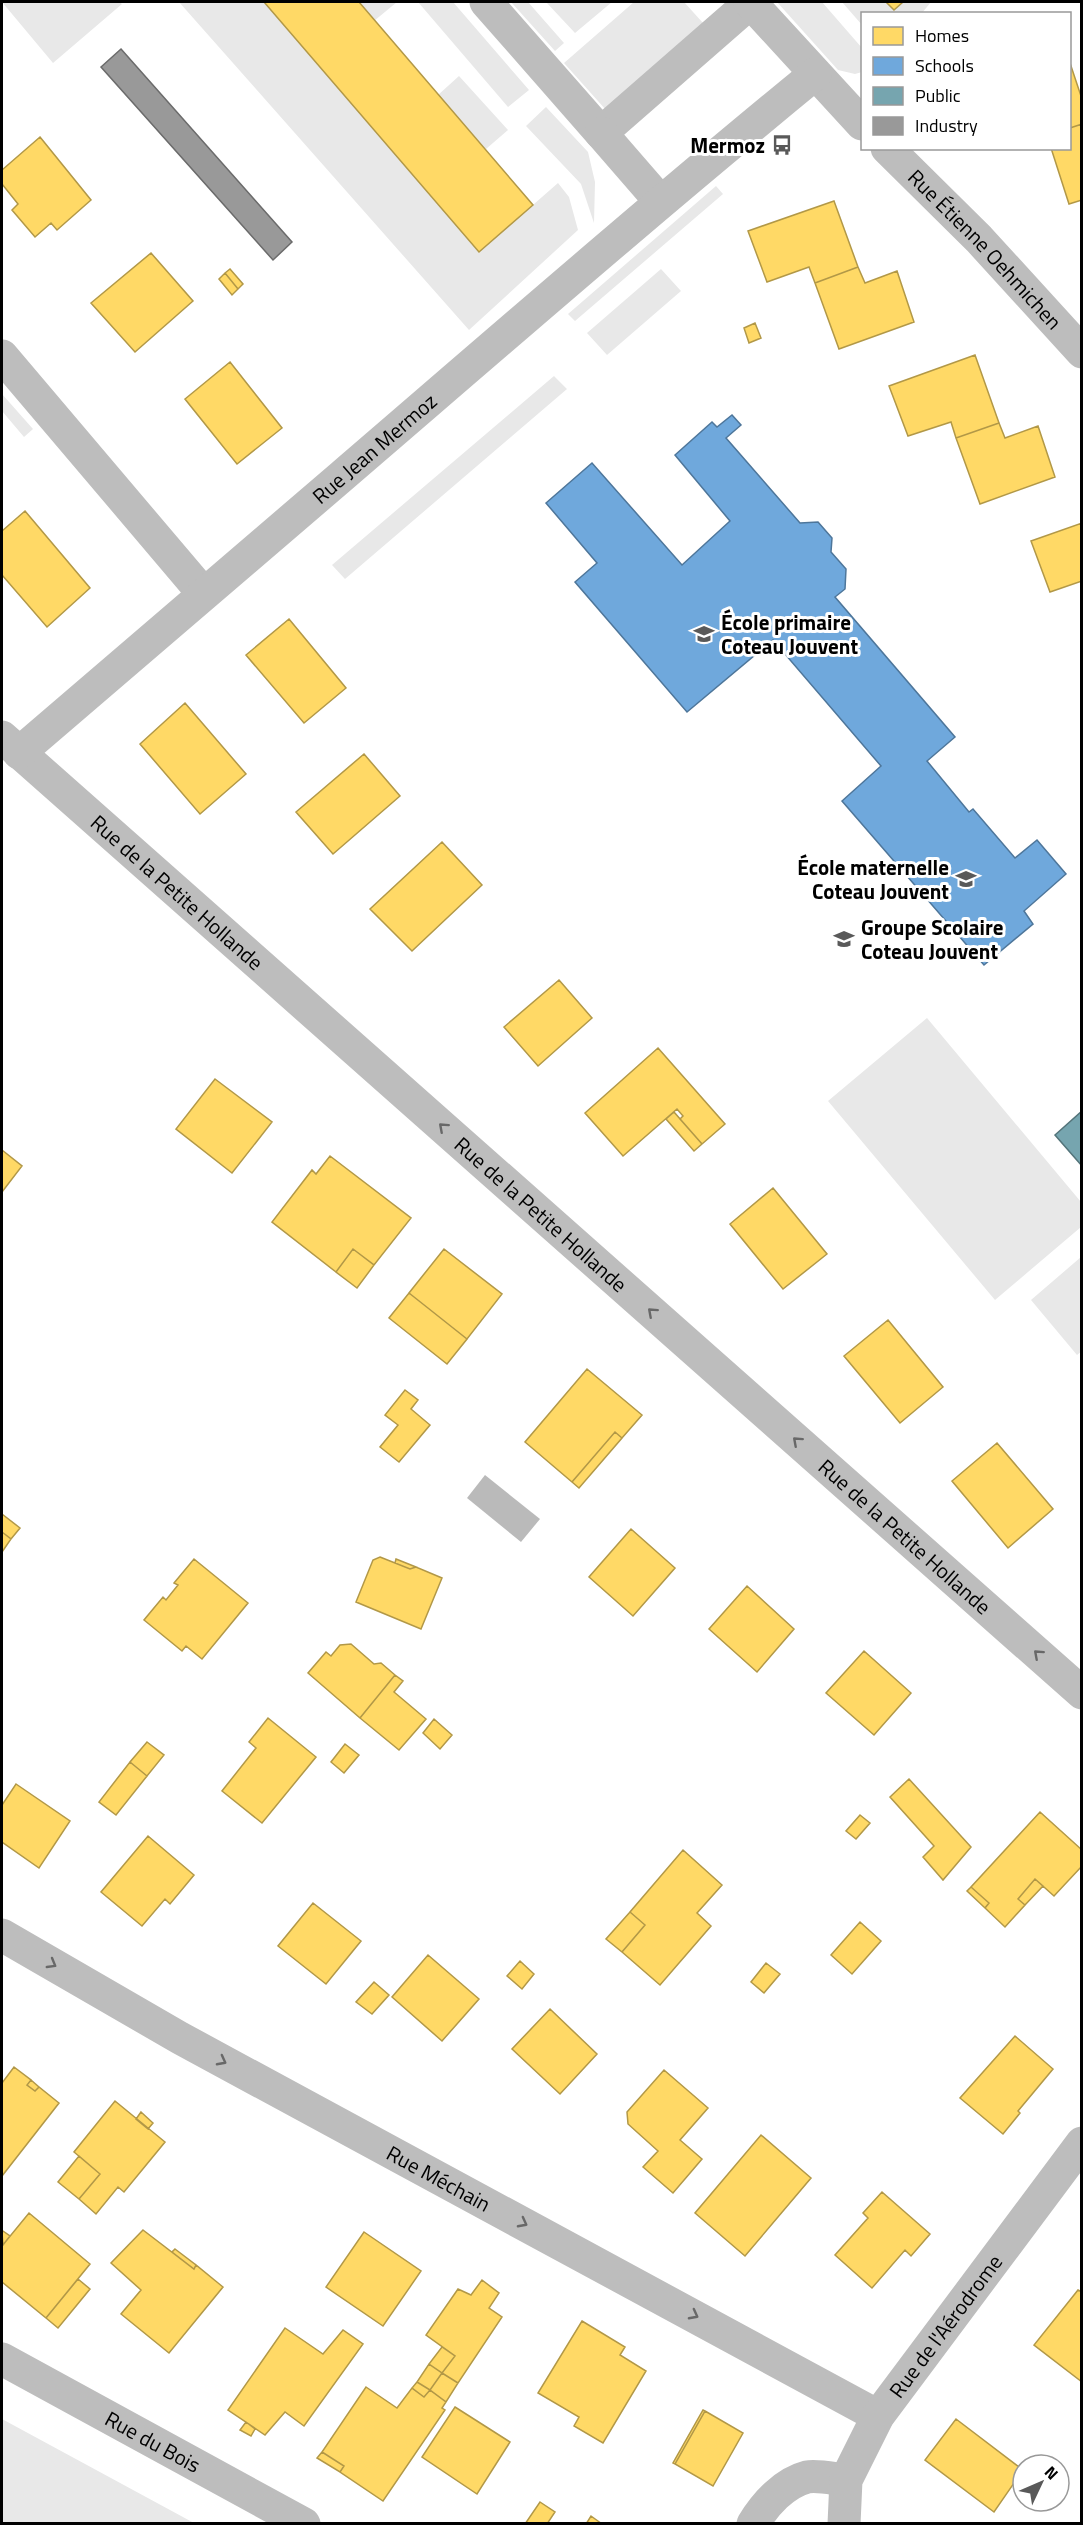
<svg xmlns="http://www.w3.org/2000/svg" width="1083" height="2525" font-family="'Titillium Web',sans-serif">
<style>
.green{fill:#e8e8e8}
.water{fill:#bababa}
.homes{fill:#ffd966;stroke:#b29847;stroke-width:1.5}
.schools{fill:#6fa8dc;stroke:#4e769a;stroke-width:1.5}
.public{fill:#76a5af;stroke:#53747a;stroke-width:1.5}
.industry{fill:#999;stroke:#6b6b6b;stroke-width:1.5}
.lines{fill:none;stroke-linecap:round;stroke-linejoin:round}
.minor{stroke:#bdbdbd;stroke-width:33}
.oneway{stroke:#686868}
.labels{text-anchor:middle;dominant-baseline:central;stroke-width:6;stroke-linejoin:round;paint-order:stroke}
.poi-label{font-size:21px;font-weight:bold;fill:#000;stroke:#fff;text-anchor:end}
.street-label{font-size:21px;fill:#000;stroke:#fff}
</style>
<rect width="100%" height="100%" fill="#fff"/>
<path class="green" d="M2,2H119L122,4L53,63Z
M179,2H264L479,252L558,183L569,197L578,230L469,330Z
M359,2H397L374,21Z
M418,2H453L529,90L508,107Z
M511,2H528L564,43L555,51Z
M546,2H612L575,33Z
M634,2H684L703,23L606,110L564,63Z
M777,2H822L862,48V72L855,74L838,70Z
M842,2H886L894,10L903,2H931L922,13L862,14V25Z
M459,76L508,130L486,149L438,95Z
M546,107L588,152L595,182L594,223L581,184L526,126Z
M716,186L723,194L575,321L568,314Z
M661,269L681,291L607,355L587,333Z
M554,376L567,389L345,579L332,565Z
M2,394L33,429L24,437L2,411Z
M927,1018L1081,1202V1227L995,1300L828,1101Z
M1081,1257L1082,1351L1077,1355L1031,1300Z
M2,2419L194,2523H2Z"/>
<path class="water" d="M485,1475L540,1519L521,1542L467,1498Z"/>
<path class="homes" d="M264,2H359L533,205L479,252Z
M886,2H903L894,10Z
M1070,63L1082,99V124L1070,128Z
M1082,124V200L1069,204L1051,148H1070V128Z
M40,137L91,200L57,230L51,223L35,237L12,210L18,204L2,184V170Z
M834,201L858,267L815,283L809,267L767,282L748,231Z
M151,253L193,301L135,352L91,303Z
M858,267L865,283L897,271L914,322L839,349L815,283Z
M230,269L243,284L238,289L225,273Z
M225,273L238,289L232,295L219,279Z
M755,323L761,338L749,343L744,328Z
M975,355L999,423L956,438L951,422L908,436L889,386Z
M230,362L282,428L237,464L185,399Z
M999,423L1005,438L1038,426L1055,477L980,504L956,438Z
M25,511L90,588L47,627L2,575V531Z
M1082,523V581L1050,592L1031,541Z
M289,619L346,688L304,723L246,655Z
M185,703L246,774L200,814L140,744Z
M364,754L400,796L333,854L296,812Z
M442,842L482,885L412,951L370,909Z
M559,980L592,1018L538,1066L504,1027Z
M658,1048L725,1124L702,1144L680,1119L683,1116L677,1109L623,1156L585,1113Z
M215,1079L272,1122L232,1173L176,1129Z
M674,1112L702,1144L694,1151L666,1119Z
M2,1150L22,1166L2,1192Z
M330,1156L411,1218L374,1265L353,1249L336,1272L272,1222L312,1170L316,1174Z
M773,1188L827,1254L783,1289L730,1224Z
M353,1249L374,1265L357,1288L336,1272Z
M444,1249L502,1294L467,1339L409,1293Z
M409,1293L467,1339L447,1364L389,1318Z
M888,1320L943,1387L900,1423L844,1356Z
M587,1369L642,1415L622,1438L615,1432L572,1482L525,1442Z
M405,1390L418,1400L411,1409L430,1425L399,1462L380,1447L398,1425L385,1415Z
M615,1432L622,1438L579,1488L572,1482Z
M997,1443L1053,1509L1008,1548L952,1481Z
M2,1514L20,1528L11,1539L2,1532Z
M631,1529L675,1568L633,1616L589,1577Z
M2,1532L11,1539L2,1552Z
M380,1557L410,1569L416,1567L442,1578L421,1629L356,1602L373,1560Z
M194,1559L248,1603L202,1659L186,1646L182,1651L144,1620L163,1597L166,1600L178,1585L174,1583Z
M396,1559L416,1567L410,1569L395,1563Z
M747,1586L794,1629L757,1672L709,1629Z
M351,1644L374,1664L381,1663L395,1675L360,1718L308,1673L326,1652L331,1656L340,1645Z
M864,1651L911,1693L874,1735L826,1693Z
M395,1675L403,1681L394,1692L426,1719L399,1750L360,1718Z
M268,1718L316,1757L262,1823L222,1791L256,1748L249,1742Z
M434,1719L452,1735L440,1749L423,1733Z
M147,1742L164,1755L147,1776L130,1762Z
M345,1744L359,1755L344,1773L331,1762Z
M130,1762L147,1776L116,1815L99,1802Z
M909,1779L971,1847L943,1880L923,1857L934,1846L890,1797Z
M16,1784L70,1821L39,1868L2,1842V1805Z
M1040,1812L1082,1850V1866L1054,1896L1035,1879L1018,1899L1025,1905L1005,1927L985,1908L989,1903L971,1887Z
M860,1815L870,1823L856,1839L846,1831Z
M148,1836L194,1875L170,1904L165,1899L142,1926L101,1892Z
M683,1850L722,1885L697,1913L711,1926L660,1985L622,1952L645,1925L630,1912Z
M1035,1879L1043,1886L1025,1905L1018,1899Z
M971,1887L989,1903L985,1908L967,1891Z
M313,1903L361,1941L326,1984L278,1946Z
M630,1912L645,1925L622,1952L606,1939Z
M860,1922L881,1941L852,1974L831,1955Z
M428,1955L479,1999L442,2041L392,1997Z
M520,1961L534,1974L522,1989L507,1976Z
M766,1963L780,1974L764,1993L751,1982Z
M374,1982L389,1995L372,2014L356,2002Z
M550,2009L597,2054L560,2094L512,2049Z
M1015,2036L1053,2069L1018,2111L1020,2113L1003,2134L960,2098Z
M14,2067L31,2080L27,2085L35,2091L39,2087L59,2103L2,2176V2083Z
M664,2070L708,2108L680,2140L702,2159L673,2193L643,2167L658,2151L628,2124L627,2112Z
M31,2080L39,2087L35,2091L27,2085Z
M115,2101L165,2142L124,2192L118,2187L96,2214L79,2199L100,2174L74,2152Z
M141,2112L153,2123L148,2129L136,2119Z
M761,2135L811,2178L745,2256L695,2213Z
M79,2156L100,2174L79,2199L58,2182Z
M882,2192L930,2234L911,2256L905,2250L872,2288L835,2255L868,2218L863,2213Z
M29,2213L90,2264L46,2318L2,2282V2246Z
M143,2230L194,2269L196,2265L223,2287L169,2353L121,2314L141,2290L111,2263Z
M3,2231L10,2236L3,2245L2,2233Z
M364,2232L421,2271L383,2326L326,2287Z
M175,2249L196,2265L194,2269L172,2252Z
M78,2279L90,2289L58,2328L46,2318Z
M482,2280L499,2293L489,2308L502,2317L458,2383L442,2373L455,2356L426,2335L458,2289L471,2295Z
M1078,2290L1082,2292V2382L1034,2345Z
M582,2321L625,2347L620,2355L646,2371L603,2443L574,2426L579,2417L538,2393Z
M285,2328L323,2354L343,2330L363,2344L304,2426L285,2412L265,2435L228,2410Z
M442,2347L455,2356L442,2373L429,2364Z
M429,2364L442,2373L430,2390L417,2382Z
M442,2373L458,2383L446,2402L430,2390Z
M417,2382L430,2390L424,2397L412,2388Z
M366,2387L397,2408L412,2388L424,2397L430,2390L446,2402L442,2408L445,2410L383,2501L340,2472L344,2466L322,2452Z
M455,2407L510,2442L477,2494L422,2457Z
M703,2410L705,2411L675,2464L673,2463Z
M705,2411L743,2433L713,2486L675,2464Z
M956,2419L1023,2470L994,2512L925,2460Z
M246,2422L255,2429L251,2436L240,2430Z
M322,2452L344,2466L340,2472L317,2458Z
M540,2502L555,2512L547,2524H525Z
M591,2516L602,2524H586Z"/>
<path class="schools" d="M732,415L741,425L726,438L800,523L818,522L832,538L831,552L846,569L845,589L835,597L955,737L927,761L969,812L973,809L1015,858L1037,840L1066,874L1024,911L1033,924L984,965L842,801L881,766L773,640L687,712L575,582L597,563L546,503L592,463L682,565L730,521L675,455L712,422L717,427Z"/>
<path class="public" d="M1082,1111V1166L1055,1135Z"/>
<path class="industry" d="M121,49L292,242L273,260L101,67Z"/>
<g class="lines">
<g class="minor">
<path d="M486,2L601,133L751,2"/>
<path d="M750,2L862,124"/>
<path d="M601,133L660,201"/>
<path id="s1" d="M887,148L979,239L1082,352"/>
<path d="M2,356L203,593"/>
<path id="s2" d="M2,737L1082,1693"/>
<path id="s3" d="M19,753C126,660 235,569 342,476C499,341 655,205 815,74"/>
<path id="s4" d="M2,1935L180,2038L878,2416"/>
<path id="s5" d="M2,2359L304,2524"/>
<path d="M753,2524C765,2504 784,2483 807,2477C818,2475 835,2479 846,2480"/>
<path id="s6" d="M844,2524L846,2480L878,2416L1082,2143"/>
</g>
</g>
<defs><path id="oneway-chevron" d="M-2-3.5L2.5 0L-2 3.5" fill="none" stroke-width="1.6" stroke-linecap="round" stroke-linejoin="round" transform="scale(1.5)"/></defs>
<g class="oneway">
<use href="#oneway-chevron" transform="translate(443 1127) rotate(-138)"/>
<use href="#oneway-chevron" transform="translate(652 1312) rotate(-138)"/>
<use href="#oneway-chevron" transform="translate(797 1441) rotate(-138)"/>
<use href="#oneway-chevron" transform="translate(1038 1654) rotate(-138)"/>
<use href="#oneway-chevron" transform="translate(52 1964) rotate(30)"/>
<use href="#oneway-chevron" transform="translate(222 2061) rotate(28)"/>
<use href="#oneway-chevron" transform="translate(523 2223) rotate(28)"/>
<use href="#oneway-chevron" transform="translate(694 2315) rotate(28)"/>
</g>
<defs>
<g id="bus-bare" transform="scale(1.62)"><path d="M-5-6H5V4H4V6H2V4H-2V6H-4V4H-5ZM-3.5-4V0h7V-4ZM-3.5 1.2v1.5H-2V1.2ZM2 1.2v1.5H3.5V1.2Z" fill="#595959" stroke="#fff" stroke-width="2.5" paint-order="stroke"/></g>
<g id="school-bare" transform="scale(1.62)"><path d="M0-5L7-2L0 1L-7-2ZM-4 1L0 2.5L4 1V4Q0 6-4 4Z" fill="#595959" stroke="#fff" stroke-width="2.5" paint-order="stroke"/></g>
</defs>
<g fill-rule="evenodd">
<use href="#bus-bare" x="782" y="145"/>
<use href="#school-bare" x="704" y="634"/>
<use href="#school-bare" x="966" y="879"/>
<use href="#school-bare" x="844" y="939"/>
</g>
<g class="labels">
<g class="poi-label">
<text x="765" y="145">Mermoz</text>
<text x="721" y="622" text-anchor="start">École primaire<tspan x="721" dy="24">Coteau Jouvent</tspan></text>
<text x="949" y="867">École maternelle<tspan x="949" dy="24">Coteau Jouvent</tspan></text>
<text x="861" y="927" text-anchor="start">Groupe Scolaire<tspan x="861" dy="24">Coteau Jouvent</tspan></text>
</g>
<g class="street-label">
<text stroke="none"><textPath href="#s1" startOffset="141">Rue Étienne Oehmichen</textPath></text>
<text stroke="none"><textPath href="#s3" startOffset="468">Rue Jean Mermoz</textPath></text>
<text stroke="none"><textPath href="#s2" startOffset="234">Rue de la Petite Hollande</textPath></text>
<text stroke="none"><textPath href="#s2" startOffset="720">Rue de la Petite Hollande</textPath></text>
<text stroke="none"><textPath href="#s2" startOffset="1206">Rue de la Petite Hollande</textPath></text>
<text stroke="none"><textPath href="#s4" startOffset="500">Rue Méchain</textPath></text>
<text stroke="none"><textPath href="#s6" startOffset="228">Rue de l'Aérodrome</textPath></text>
<text stroke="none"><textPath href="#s5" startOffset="172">Rue du Bois</textPath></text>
</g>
</g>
<rect width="1083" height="2525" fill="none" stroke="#000000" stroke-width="6"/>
<rect x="861" y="12" width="210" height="138" fill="#ffffff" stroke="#999999" stroke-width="1.5"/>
<rect x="873" y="27" width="30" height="18" fill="#ffd966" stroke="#999999" stroke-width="1.5"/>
<text x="915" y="42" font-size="18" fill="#000000">Homes</text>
<rect x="873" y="57" width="30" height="18" fill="#6fa8dc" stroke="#999999" stroke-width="1.5"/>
<text x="915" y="72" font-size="18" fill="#000000">Schools</text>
<rect x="873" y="87" width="30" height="18" fill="#76a5af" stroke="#999999" stroke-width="1.5"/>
<text x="915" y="102" font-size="18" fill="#000000">Public</text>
<rect x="873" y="117" width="30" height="18" fill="#999999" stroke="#999999" stroke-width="1.5"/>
<text x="915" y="132" font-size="18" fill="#000000">Industry</text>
<g transform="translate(1041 2483) rotate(46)"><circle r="28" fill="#ffffff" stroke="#999999" stroke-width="1.5"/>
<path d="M0-4.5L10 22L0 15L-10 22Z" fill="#595959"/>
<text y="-9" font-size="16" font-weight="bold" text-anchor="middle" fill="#000000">N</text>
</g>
</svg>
